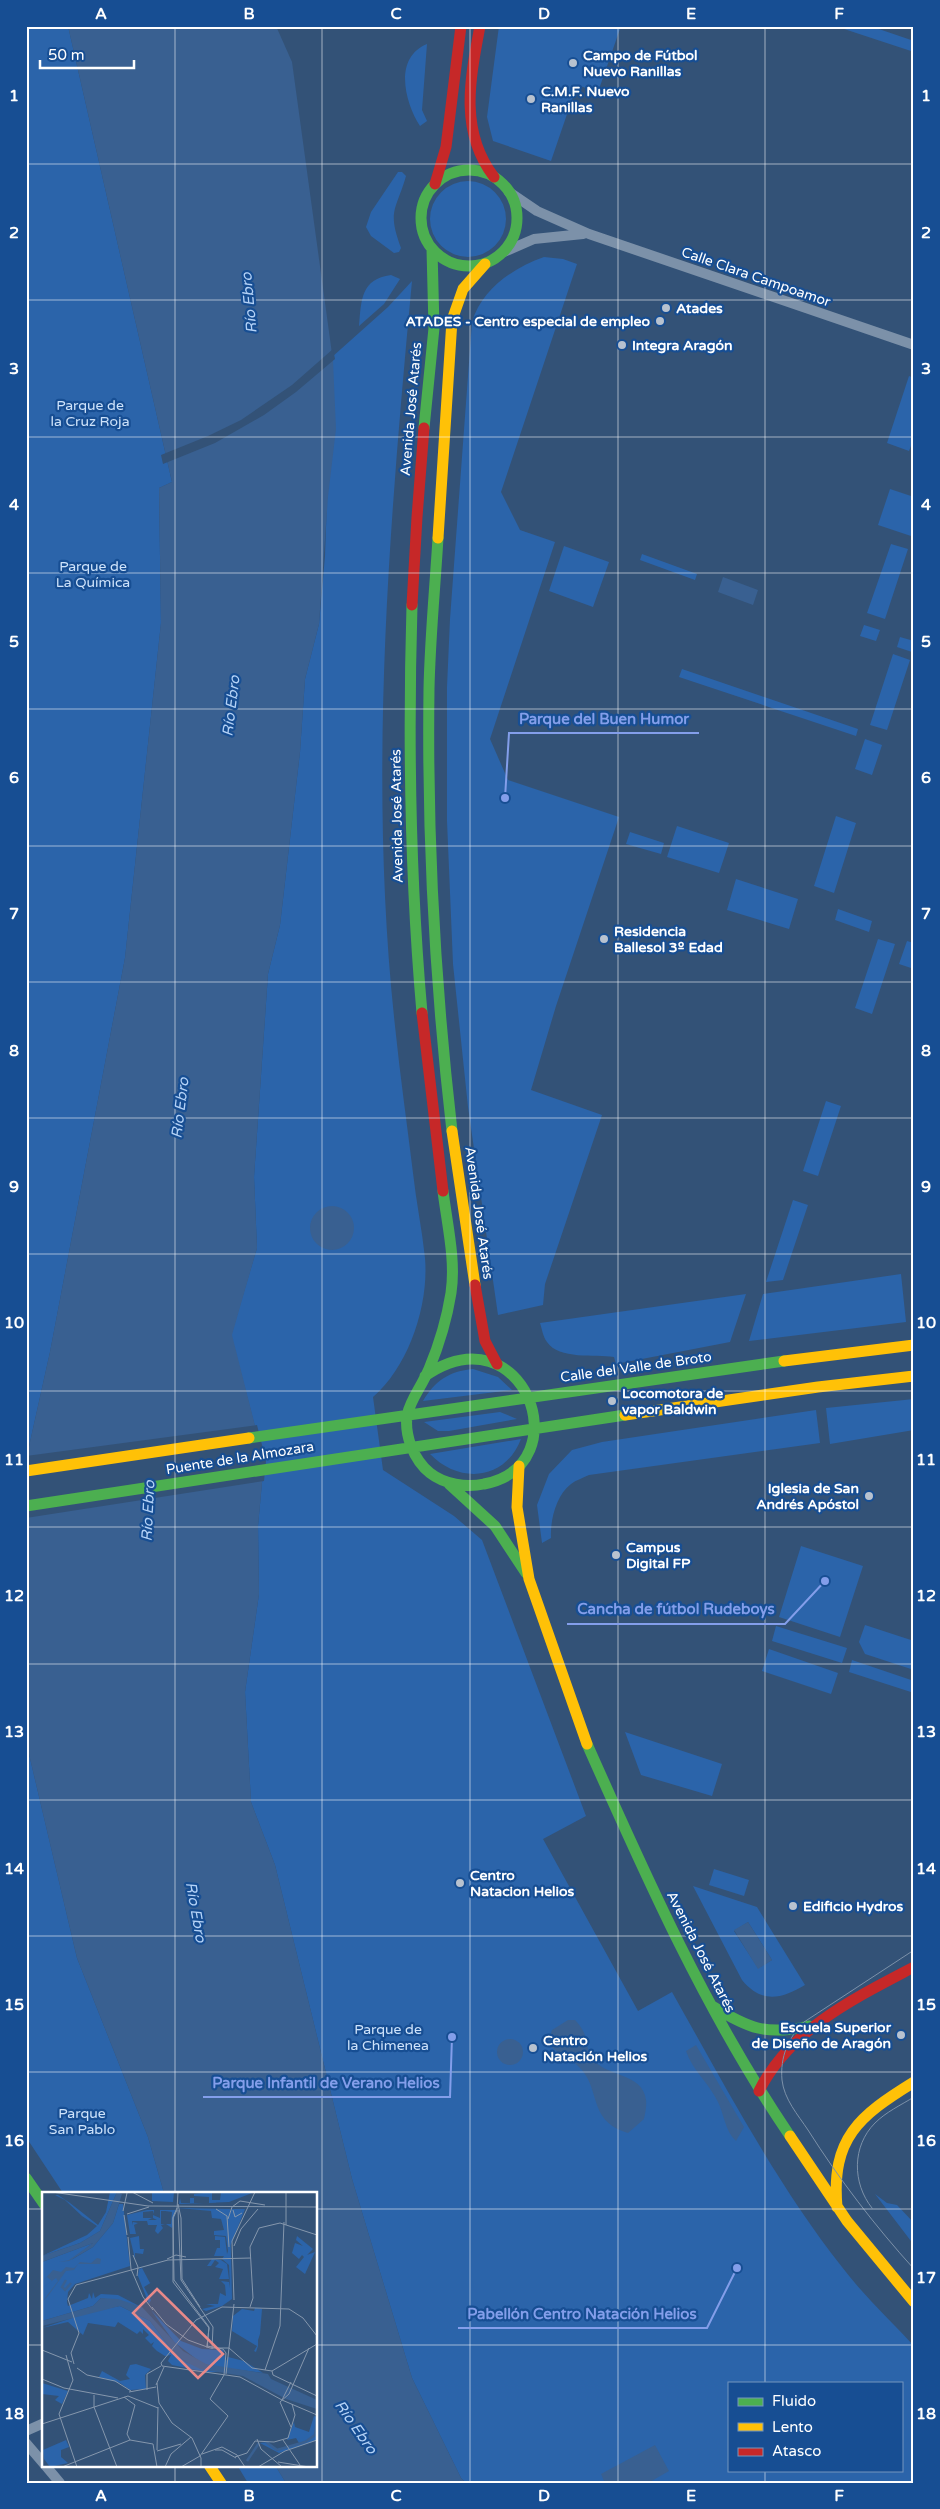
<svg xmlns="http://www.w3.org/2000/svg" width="940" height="2509" font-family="'Varela Round',sans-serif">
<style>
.green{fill:#2b64aa;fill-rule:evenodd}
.water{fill:#396091}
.pier{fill:#335277}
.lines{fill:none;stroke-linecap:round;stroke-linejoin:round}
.street{stroke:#7c91a9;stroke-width:10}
.fast{stroke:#4caf50;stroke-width:11}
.slow{stroke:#ffc107;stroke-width:11}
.jam{stroke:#c62828;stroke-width:11}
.tram{stroke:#7c91a9;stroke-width:1}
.grid{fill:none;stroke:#fff;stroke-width:1;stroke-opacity:0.55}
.poi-dot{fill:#b8c2cf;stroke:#174e93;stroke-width:2}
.labels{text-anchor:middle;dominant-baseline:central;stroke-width:4.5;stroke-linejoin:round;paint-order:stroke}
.poi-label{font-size:14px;font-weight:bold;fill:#fff;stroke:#174e93;text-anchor:start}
.street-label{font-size:14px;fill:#fff;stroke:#174e93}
.park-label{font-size:14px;fill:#cee3fb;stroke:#174e93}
.water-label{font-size:15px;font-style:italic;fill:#b4d2f7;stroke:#174e93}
.inset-river{fill:none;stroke:#396091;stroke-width:2.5}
.inset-road{fill:none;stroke:#8597ad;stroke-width:1}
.view{fill:#e88989;fill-opacity:0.15;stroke:#e88989;stroke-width:2.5}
.inset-edge{fill:none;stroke:#fff;stroke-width:2.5}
.leader{fill:none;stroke:#839eea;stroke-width:2}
.callout-dot{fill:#839eea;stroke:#174e93;stroke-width:2}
.callout-label{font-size:15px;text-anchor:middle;font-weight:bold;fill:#839eea;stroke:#174e93;stroke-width:4.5;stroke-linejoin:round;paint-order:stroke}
.neatline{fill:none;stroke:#fff;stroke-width:2}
.grid-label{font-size:16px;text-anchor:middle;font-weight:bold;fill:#fff}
</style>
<rect width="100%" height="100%" fill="#335277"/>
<path class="green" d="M26,26H68L172,482L159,488L161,623L125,958L50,1352L26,1460Z
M499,26H621L598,92L577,85L551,161L493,141L487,117Z
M835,26H870L914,41V52Z
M427,44L422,110L427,121L420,126C405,103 393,58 427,44Z
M398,172H402L406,176C396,211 387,210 401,248L399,252L394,253L371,236L366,227L371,212Z
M430 219a38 38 0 1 1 76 0a38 38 0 1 1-76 0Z
M544,257L563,259L577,264L501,492L520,530L555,542L490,739L508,780L619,817L556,1006L531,1090L602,1115L545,1284L543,1305L498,1315L468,1107L453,964L447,821V687L450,619L472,322C482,289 513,268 544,257Z
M391,275L400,279L384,304L359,326C361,300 361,279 391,275Z
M412,281C389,528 368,778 395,1026C400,1075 407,1124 413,1173C416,1201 422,1229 425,1258C429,1305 409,1366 373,1397L383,1470L454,1516L482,1540L586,1816L543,1839L638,2011L672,1992C724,2084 777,2185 842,2267C863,2295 890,2320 914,2346V2483H466L461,2478L412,2378L352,2179L275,1865L251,1802L245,1692L259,1594L258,1526L264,1461L231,1335L257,1248L254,1177L268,974L280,925L300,752L305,679L319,624L325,556L332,357L388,307ZM729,2383H901V2470H729Z
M909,376L914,378V438L909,451L887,443Z
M890,489L914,497V537L878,525Z
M891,544L908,549L885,619L867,613Z
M564,546L609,562L593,607L549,591Z
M642,554L697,574L695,580L640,560Z
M864,625L880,630L876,641L860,636Z
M900,637L914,641L912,652L897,647Z
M893,654L910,660L887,730L870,725Z
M682,669L858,729L856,736L679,677Z
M865,739L882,745L872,775L855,769Z
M836,816L856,823L834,893L814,886Z
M677,826L729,843L719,873L667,857Z
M630,832L664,843L661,854L626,844Z
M736,879L798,899L789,929L727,910Z
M838,909L872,921L869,932L835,920Z
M878,939L895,944L872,1014L855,1008Z
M907,941L914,943V969L899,964Z
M826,1101L841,1106L818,1176L803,1171Z
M793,1200L808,1205L783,1280L766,1282Z
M901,1274L906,1322L749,1341L763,1294Z
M746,1294L730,1342L616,1364L614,1357C595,1354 559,1360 547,1342C543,1337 542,1329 540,1323Z
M473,1369L498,1377L512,1390L423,1401C435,1381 449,1371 473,1369Z
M914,1399V1430L830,1444L826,1408Z
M816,1410L820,1443L589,1475C583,1478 576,1480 571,1484C556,1495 550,1521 551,1538L542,1543L537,1505L549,1474L572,1450L602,1442Z
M500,1412L517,1419L449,1431H438L424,1422Z
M521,1439C505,1481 459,1484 430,1454Z
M801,1546L863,1566L840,1637L779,1617Z
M865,1625L914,1641V1670L865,1654L859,1642Z
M776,1626L847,1648L842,1663L772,1641Z
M769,1649L838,1673L831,1694L762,1671Z
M852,1660L914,1681V1693L849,1672Z
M625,1732L722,1764L712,1796L641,1775Z
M26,1735L29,1754L77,1958L148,2137L164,2193H63L26,2137Z
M714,1869L749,1880L744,1896L709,1885Z
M693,1886L757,1907L805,1985C781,1999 762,2004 742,1980ZM748,1922L772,1960L758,1968L734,1931Z
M875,2194L887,2203L897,2205L914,2223V2245Z
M237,2465H275L286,2483H248Z"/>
<path class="water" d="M68,26H276L292,62L333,361L336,429L328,497L319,624L305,679L300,752L280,925L268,974L254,1177L257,1248L232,1335L264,1461L258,1526L259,1594L245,1692L251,1802L275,1865L352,2179L412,2378L461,2478L466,2483H286L275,2465H316V2193H164L148,2137L77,1958L29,1754L26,1735V1460L50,1352L125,958L161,623L159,488L172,482Z
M723,577L758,590L753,605L718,592Z
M310 1228a22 22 0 1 1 44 0a22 22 0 1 1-44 0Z
M748,1922L772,1960L758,1969L734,1930Z
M568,2020H575C591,2037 583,2043 592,2058C604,2077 643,2072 646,2100C647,2106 645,2114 644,2119L628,2133C588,2121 601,2091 581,2069C572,2058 554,2053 548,2042L552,2030Z
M497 2052a13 13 0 1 1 26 0a13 13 0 1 1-26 0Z
M696,2045L744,2127L736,2141C725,2131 724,2114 718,2102C709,2083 692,2070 686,2051Z
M655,2445L669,2471L648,2483H605L601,2474Z"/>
<path class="pier" d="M333,349L335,359L296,392L264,415L215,443L163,464L161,455L208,436L241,420L292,385Z
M257,1425L266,1461L264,1481L26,1518V1456Z"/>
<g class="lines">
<path class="street" d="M509,192L537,211L589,234L914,345
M504,252L534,239L583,234
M26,2431L44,2423
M26,2443L44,2464
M45,2465L60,2483"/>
<path class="fast" d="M421 218a48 48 0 1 1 96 0a48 48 0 1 1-96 0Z
M424,428L434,328L432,249
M438,538C435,588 430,639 429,689C427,837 435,984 452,1131
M412,605C408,741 410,877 422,1013
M425,1376C523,1308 582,1465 484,1484C466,1488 444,1484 430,1473C421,1466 415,1456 411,1446C398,1410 416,1399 429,1369C439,1345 447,1318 451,1293C456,1260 447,1224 443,1191
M249,1438L784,1361
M449,1484L495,1526L526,1573
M26,1506L625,1415
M587,1744C647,1879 707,2014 790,2136
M712,2006C748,2028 766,2036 809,2026
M26,2178L44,2204"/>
<path class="slow" d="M438,538L452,320L463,289L485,264
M452,1131L475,1285
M784,1361L914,1345
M625,1415L818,1387L914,1376
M519,1466L517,1507L529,1579L587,1744
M26,1471L249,1438
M790,2136L847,2221L914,2302
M837,2207C831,2138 859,2116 914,2082
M209,2465L221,2483"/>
<path class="jam" d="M480,26C470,79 459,131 494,177
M435,184L446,147L461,26
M412,605L417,517L424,428
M422,1013L443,1191
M475,1285L485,1341L497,1364
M759,2091C790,2029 855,1998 914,1967"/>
<path class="tram" d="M914,1950L804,2022C788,2038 780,2057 782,2080C784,2099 798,2115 808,2130C839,2179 875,2226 914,2269
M872,2208C852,2183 852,2146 875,2123C886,2112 901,2105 914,2097"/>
</g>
<path class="grid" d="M175,26V2193M322,26V2483M470,26V2483M618,26V2483M765,26V2383M26,164H914M26,300H914M26,437H914M26,573H914M26,709H914M26,846H914M26,982H914M26,1118H914M26,1254H914M26,1391H914M26,1527H914M26,1664H914M26,1800H914M26,1936H914M26,2072H914M26,2209H44M316,2209H914M26,2345H44M316,2345H914M175,2465V2483M765,2470V2483"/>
<g class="poi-dot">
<circle cx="573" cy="63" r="5"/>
<circle cx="531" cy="99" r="5"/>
<circle cx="666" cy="308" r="5"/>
<circle cx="660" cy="321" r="5"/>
<circle cx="622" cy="345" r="5"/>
<circle cx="604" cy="939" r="5"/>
<circle cx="612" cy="1401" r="5"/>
<circle cx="869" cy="1496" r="5"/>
<circle cx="616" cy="1555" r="5"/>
<circle cx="460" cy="1883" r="5"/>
<circle cx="793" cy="1906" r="5"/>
<circle cx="901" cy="2035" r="5"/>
<circle cx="533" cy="2048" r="5"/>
</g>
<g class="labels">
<g class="poi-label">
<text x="583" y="55">Campo de Fútbol<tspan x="583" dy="16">Nuevo Ranillas</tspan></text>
<text x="541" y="91">C.M.F. Nuevo<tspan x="541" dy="16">Ranillas</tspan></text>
<text x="676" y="308">Atades</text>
<text x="650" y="321" text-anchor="end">ATADES - Centro especial de empleo</text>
<text x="632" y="345">Integra Aragón</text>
<text x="614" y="931">Residencia<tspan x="614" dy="16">Ballesol 3º Edad</tspan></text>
<text x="622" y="1393">Locomotora de<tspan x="622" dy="16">vapor Baldwin</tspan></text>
<text x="859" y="1488" text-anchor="end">Iglesia de San<tspan x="859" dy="16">Andrés Apóstol</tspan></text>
<text x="626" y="1547">Campus<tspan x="626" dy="16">Digital FP</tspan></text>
<text x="470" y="1875">Centro<tspan x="470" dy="16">Natacion Helios</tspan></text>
<text x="803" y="1906">Edificio Hydros</text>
<text x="891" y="2027" text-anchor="end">Escuela Superior<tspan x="891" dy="16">de Diseño de Aragón</tspan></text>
<text x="543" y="2040">Centro<tspan x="543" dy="16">Natación Helios</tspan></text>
</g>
<g class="street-label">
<text transform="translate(756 277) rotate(19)">Calle Clara Campoamor</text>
<text transform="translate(411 409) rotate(-85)">Avenida José Atarés</text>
<text transform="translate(397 816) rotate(-91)">Avenida José Atarés</text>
<text transform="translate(479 1213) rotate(82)">Avenida José Atarés</text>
<text transform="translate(636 1367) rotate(-8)">Calle del Valle de Broto</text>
<text transform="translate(240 1458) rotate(-9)">Puente de la Almozara</text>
<text transform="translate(701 1952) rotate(63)">Avenida José Atarés</text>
</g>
<g class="park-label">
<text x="90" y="405">Parque de<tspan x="90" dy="16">la Cruz Roja</tspan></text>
<text x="93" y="566">Parque de<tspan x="93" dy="16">La Química</tspan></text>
<text x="388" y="2029">Parque de<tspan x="388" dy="16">la Chimenea</tspan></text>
<text x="82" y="2113">Parque<tspan x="82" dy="16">San Pablo</tspan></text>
</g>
<g class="water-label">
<text transform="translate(249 303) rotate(-95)">Río Ebro</text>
<text transform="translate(231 706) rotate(-83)">Río Ebro</text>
<text transform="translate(180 1108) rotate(-83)">Río Ebro</text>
<text transform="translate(148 1511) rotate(-87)">Río Ebro</text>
<text transform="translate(196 1912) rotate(80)">Río Ebro</text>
<text transform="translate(356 2427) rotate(55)">Río Ebro</text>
</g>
</g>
<g transform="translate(42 2192)">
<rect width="275" height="275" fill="#335277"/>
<path d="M68,0H75L58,39L38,51L0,64L45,43L55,34L40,24L23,8L13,3H16L28,11L56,33L64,20ZM110,0H132L131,10L110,9ZM170,0V8H178L179,0L210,1L187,10L137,12L138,6L139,11H148V6H152V11H167V5L152,4V2ZM77,12H81L88,74L33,92L26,100L25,110L26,114L46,106L47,101L50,107L51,100L53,106L59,102L76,103L99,115L59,106L51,114L0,129V70L51,51L29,68L51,55L71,31ZM136,16L188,17L190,107L180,114L164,119L160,117L173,114L164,112H176L178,101L184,104L183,93L179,89L187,90L188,96L187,73L180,67L182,64H172L175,56H178V48H173V44L183,45L185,62L186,59L184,44L172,43V39L182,38L179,27L170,26L169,19ZM189,17H203L188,55L187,29ZM105,18H112V22L111,19L101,20V26H110L106,28H115L111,26V23L118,26V18H134L130,36L124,32H129L130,20L123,19H119V32L123,33H119L121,36L116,42L113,39L115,33H106L105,29H90L91,33V30L96,31L92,33L94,42H88L85,23ZM97,44L98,57H102L101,62L93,61V67L88,46ZM255,44L271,57L265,63L273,60L263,82L254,75L262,65L260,63L257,67L250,61L253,51L261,54L254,48ZM170,67L179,68L185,72L187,87H177L181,77L173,75L177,71L173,68L169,74H165ZM100,76L108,91L110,90L102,95L109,108L107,112L96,84L97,77ZM78,114L108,129L132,161L144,170L164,178L182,180H164L130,173L126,169L129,163L123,164L115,159L110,154L112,150L109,152L103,146L107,143L101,137V142L98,139L95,142L76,130L73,135L46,131L41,143L26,130L0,136L51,119ZM213,116L220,117L218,142L216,148V154L214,160L212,159L215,154L190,139L191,124L200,117L212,119ZM109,118L139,149L160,157L181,158L184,169L186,165L202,169L221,181L167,174L157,169L132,150ZM94,172L109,177L103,183L104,197L88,198L78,191L57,185L60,179L78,189L88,187L84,183L88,173ZM0,191L26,199L20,212L13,208L17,204L0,202ZM272,224L275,225V248L237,261L218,251L226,250L236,258L257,251L254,246L245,248L252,230L253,235L267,240ZM24,248L27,255L19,258V265L26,271L8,275L2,267L1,258Z" fill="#2b64aa"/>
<path d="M75,0L80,2L71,31L51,55L27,69L17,70L27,68L51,51L0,70V64L38,51L58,39ZM55,66L59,67L58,72H36L32,78L24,79L6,104L0,110L16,89L14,86L0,96L10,89L5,85L0,90L11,78L19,80L24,75L32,76L38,70L49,71ZM59,106L76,107L100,115L141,159L164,172L226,182L229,187L275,208V217L244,207L201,184L158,177L144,170L132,161L108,129L78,114L0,134V129L51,114Z" fill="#396091"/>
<path class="inset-river" d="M24,88L20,95L23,98L29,91M224,250L235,258L263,250L273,243L275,228M205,269L217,251"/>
<path class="inset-road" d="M10,0L106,14L275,15M90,0L111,11M136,0L135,18L131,26V90L167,136L165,154L181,157L184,161L182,183L168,207L186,224L158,264L139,275M244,0V33M136,12L139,26L140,87L158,115M135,16L131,25L132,88L167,135L165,156M174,17L185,24L187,55M136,18L139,88L171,135L170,157M191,18L193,25L200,21M81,19L85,1M85,22L107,15M82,23L85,43M186,27L190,15L198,9L223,13M86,45L89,77L101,105L111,118M192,54L199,37L216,17M91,63L96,75L95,84M125,67L134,63L144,65M192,108L190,49L213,0M110,115L124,132L146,148L168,156H187L210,176L230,179M208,115L211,106L208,55L217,36L238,31L275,43M0,158L30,170M24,163L31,188L17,222L35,275M32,172L29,161L37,141L26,107L34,93L126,68L209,66M35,176L45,183L73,189L89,199M223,178L238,134L242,30M230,179L275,152M230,179L231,183L275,204M184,182L192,112M0,187L22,196L76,206M115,191L117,211L130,231L150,246L159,266V275M114,193L122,175M105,198V182L119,174M87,200L114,195M52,203V215L75,275M82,205L93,213L85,242L88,248M240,208L198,185L120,174L119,171L154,128L180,115L247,117L261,126L275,144M240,208L275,223M240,208L249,190M238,210L247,202L267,156M238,210L249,235M0,232L86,204L116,216M215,247L219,257L240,275M241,248L258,273M115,258L116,215M173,258H180L194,266M115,259L139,252M160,262L180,255L195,263L203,275M193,265L205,261L213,249L232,250L246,246L253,223L250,212M236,270L267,275M20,275L88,248L111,252L115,275M123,275L129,262L149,245M216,275L243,259L275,248"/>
<path class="view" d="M115,97L181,162L156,186L91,121Z"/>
<rect width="275" height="275" class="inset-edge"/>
</g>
<path class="leader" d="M505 798L509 733H699M825 1581L785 1624H567M452 2037L450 2097H203M737 2268L707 2328H458"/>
<g class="callout-dot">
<circle cx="505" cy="798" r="5"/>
<circle cx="825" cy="1581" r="5"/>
<circle cx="452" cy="2037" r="5"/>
<circle cx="737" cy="2268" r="5"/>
</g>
<g class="callout-label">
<text x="604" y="724">Parque del Buen Humor</text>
<text x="676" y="1614">Cancha de fútbol Rudeboys</text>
<text x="326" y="2088">Parque Infantil de Verano Helios</text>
<text x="582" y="2319">Pabellón Centro Natación Helios</text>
</g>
<rect width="940" height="2509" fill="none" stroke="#174e93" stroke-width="55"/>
<rect x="728" y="2382" width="175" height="90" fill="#174e93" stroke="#7495be"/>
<rect x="738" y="2398" width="25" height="8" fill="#4caf50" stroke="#7495be"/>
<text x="772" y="2406" font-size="15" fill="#ffffff">Fluido</text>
<rect x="738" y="2423" width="25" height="8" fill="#ffc107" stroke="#7495be"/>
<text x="772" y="2432" font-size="15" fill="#ffffff">Lento</text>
<rect x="738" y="2448" width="25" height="8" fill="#c62828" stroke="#7495be"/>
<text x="772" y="2456" font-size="15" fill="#ffffff">Atasco</text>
<path d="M40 60v8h94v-8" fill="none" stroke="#ffffff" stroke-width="2.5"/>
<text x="48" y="60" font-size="15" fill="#ffffff" stroke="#174e93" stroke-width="4" paint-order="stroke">50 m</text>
<rect x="28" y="28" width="884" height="2454" class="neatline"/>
<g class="grid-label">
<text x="101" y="19">A</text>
<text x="249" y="19">B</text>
<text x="396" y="19">C</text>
<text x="544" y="19">D</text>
<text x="691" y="19">E</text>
<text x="839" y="19">F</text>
<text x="14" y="101">1</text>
<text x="926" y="101">1</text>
<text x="14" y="238">2</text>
<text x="926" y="238">2</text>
<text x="14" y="374">3</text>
<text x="926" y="374">3</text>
<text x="14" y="510">4</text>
<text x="926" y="510">4</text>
<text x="14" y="647">5</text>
<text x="926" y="647">5</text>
<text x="14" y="783">6</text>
<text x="926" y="783">6</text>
<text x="14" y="919">7</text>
<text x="926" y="919">7</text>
<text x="14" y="1056">8</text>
<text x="926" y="1056">8</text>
<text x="14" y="1192">9</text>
<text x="926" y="1192">9</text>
<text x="14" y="1328">10</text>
<text x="926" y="1328">10</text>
<text x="14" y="1465">11</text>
<text x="926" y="1465">11</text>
<text x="14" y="1601">12</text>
<text x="926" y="1601">12</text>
<text x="14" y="1737">13</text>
<text x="926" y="1737">13</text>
<text x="14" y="1874">14</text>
<text x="926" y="1874">14</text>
<text x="14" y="2010">15</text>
<text x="926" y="2010">15</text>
<text x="14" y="2146">16</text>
<text x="926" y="2146">16</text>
<text x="14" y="2283">17</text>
<text x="926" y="2283">17</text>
<text x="14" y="2419">18</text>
<text x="926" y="2419">18</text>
<text x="101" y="2501">A</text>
<text x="249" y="2501">B</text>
<text x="396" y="2501">C</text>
<text x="544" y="2501">D</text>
<text x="691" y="2501">E</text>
<text x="839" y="2501">F</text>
</g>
</svg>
